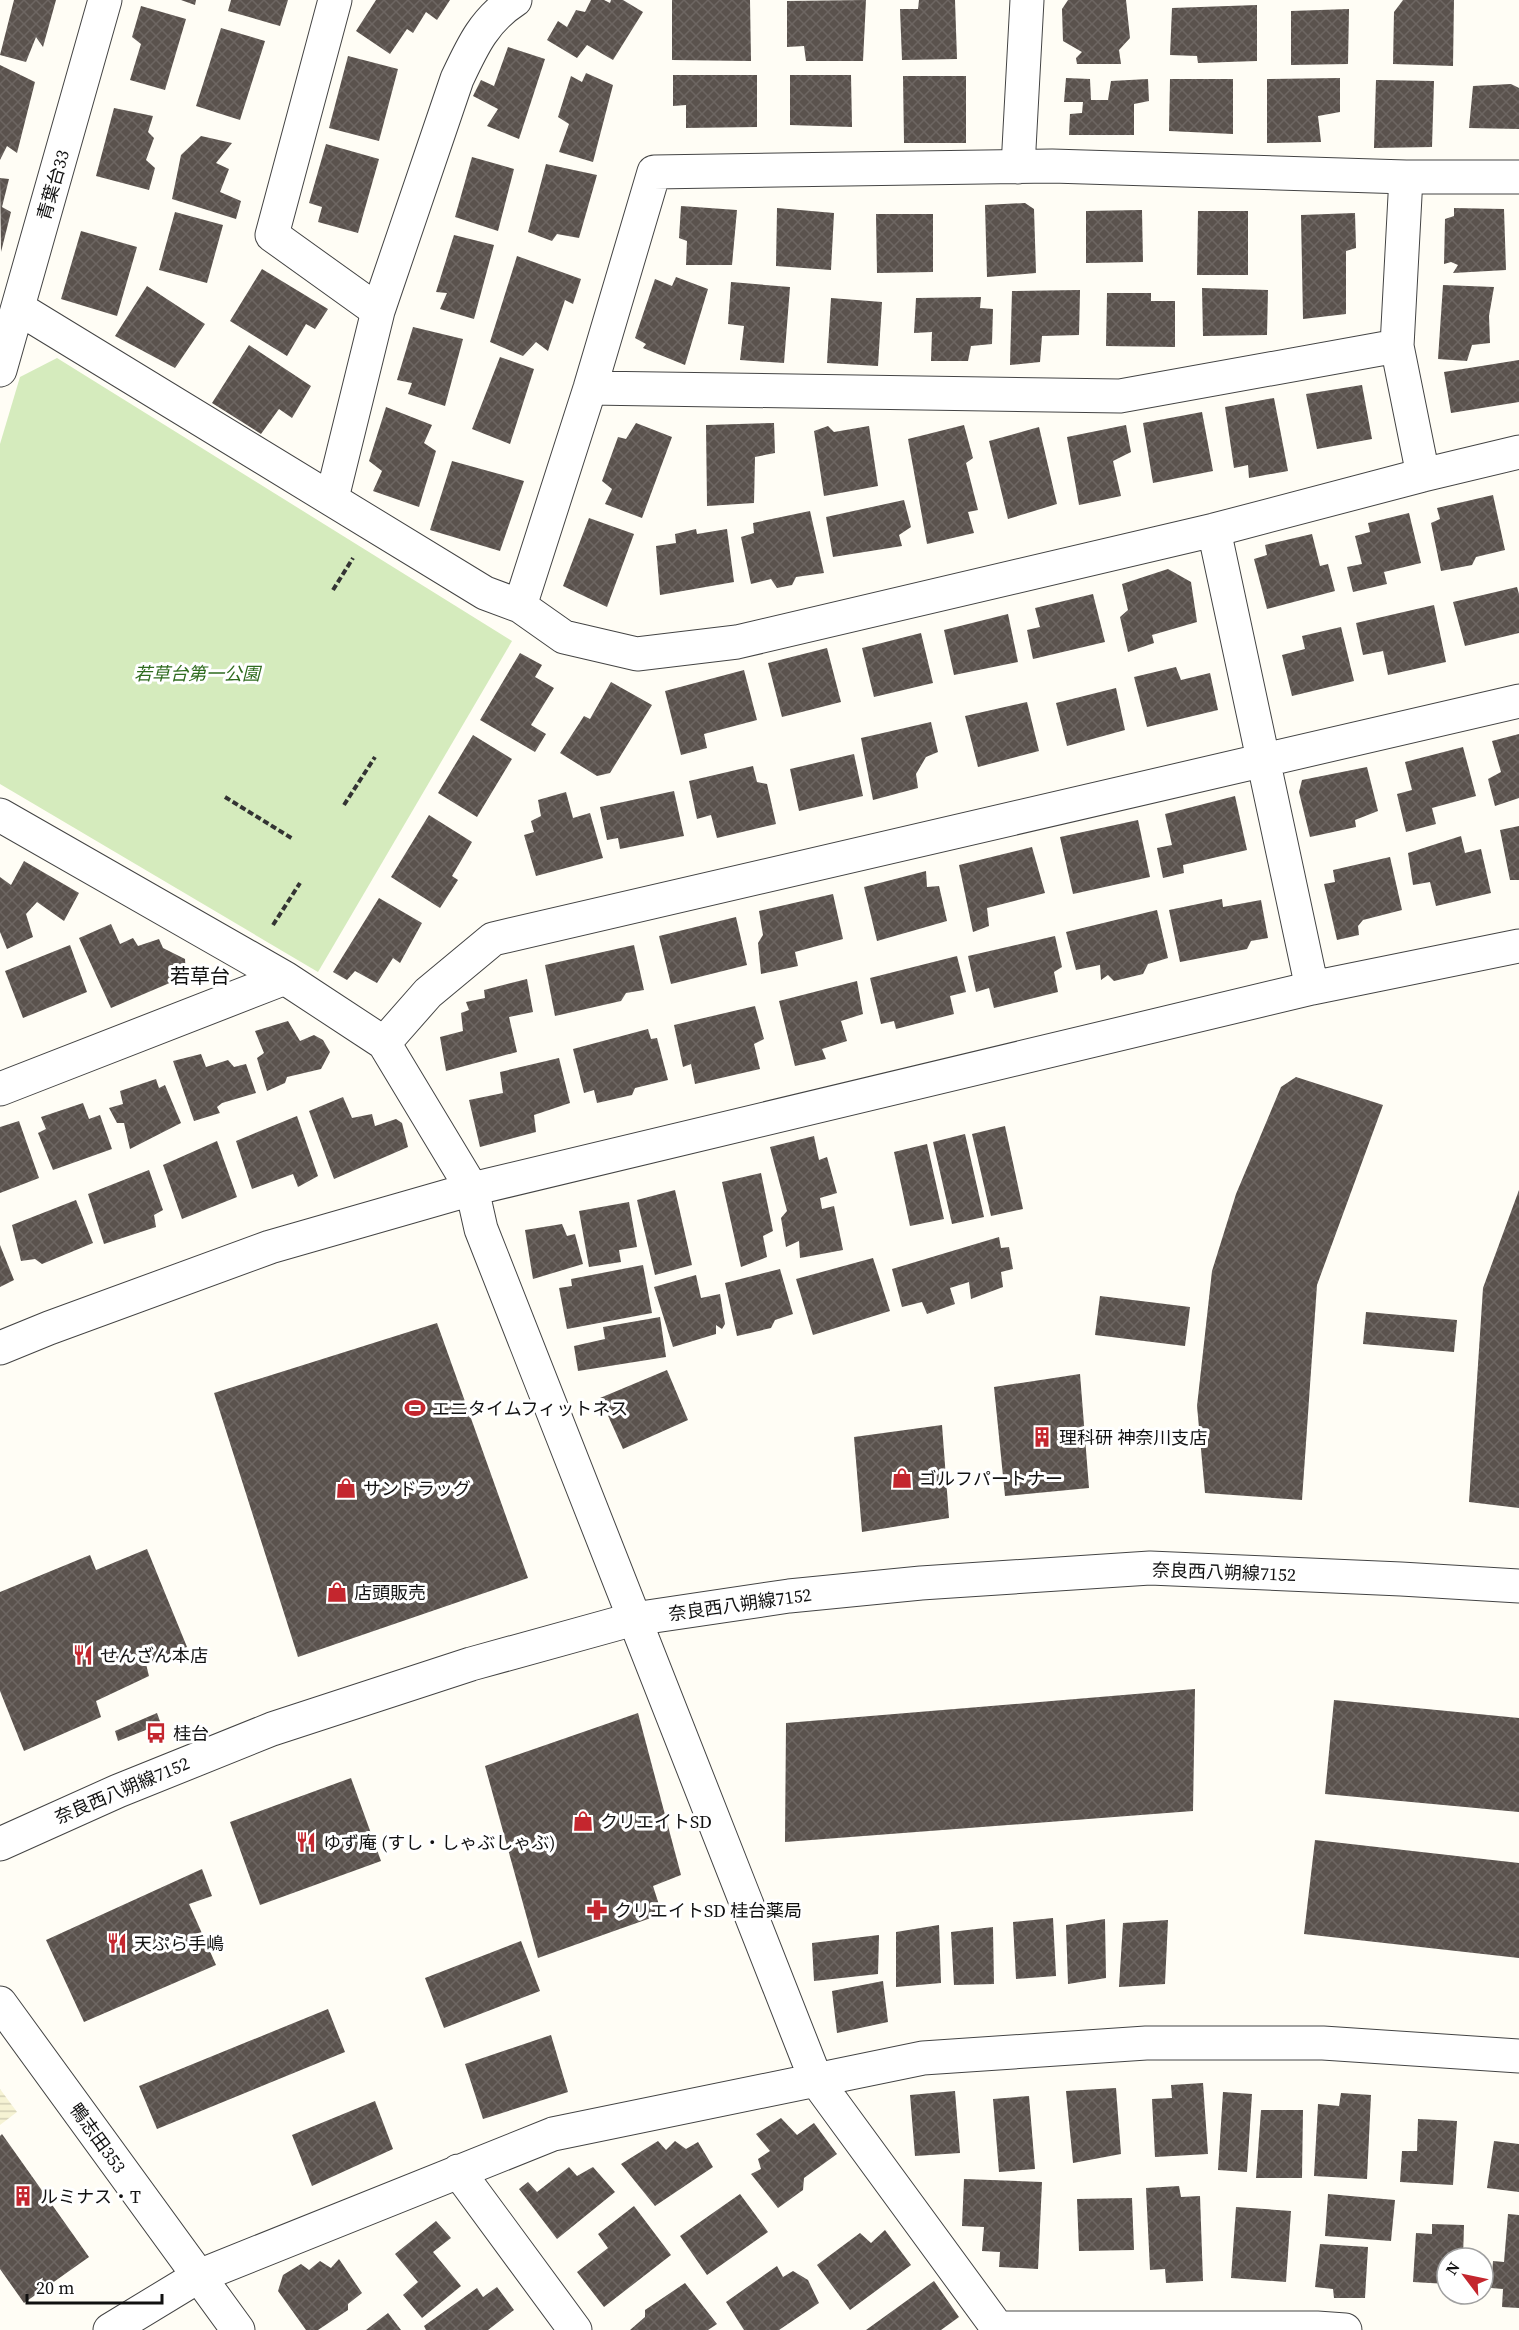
<svg xmlns="http://www.w3.org/2000/svg" width="1519" height="2330" font-family="'Source Serif 4','Noto Sans JP',serif">
<style>
.farmland{fill:url(#farmland-rules)}
.park{fill:#d5ebbd}
.building{fill:url(#building-cross-hatch)}
.lines{fill:none;stroke-linecap:round;stroke-linejoin:round}
.minor-casing{stroke:#444;stroke-width:35}
.tertiary-casing{stroke:#444;stroke-width:35}
.path{stroke:#333;stroke-width:4;stroke-dasharray:6 3;stroke-linecap:butt}
.minor{stroke:#fff;stroke-width:33}
.tertiary{stroke:#fff;stroke-width:33}
.labels{text-anchor:middle;dominant-baseline:central;stroke-width:6;stroke-linejoin:round;paint-order:stroke}
.street-label{font-size:18px;fill:#111;stroke:#fff}
.park-label{font-size:18px;font-style:italic;fill:#2f6b1f;stroke:#fff}
.poi-label{font-size:18px;fill:#111;stroke:#fff;text-anchor:start}
.neighbourhood-label{font-size:20px;fill:#111;stroke:#fff}
</style>
<defs>
<pattern id="farmland-rules" width="6" height="5" patternUnits="userSpaceOnUse" patternTransform="scale(1.5)"><rect width="6" height="5" fill="#f6f3d4"/><path d="M0 2.5h6" fill="none" stroke="#d2cfb5"/></pattern>
<pattern id="building-cross-hatch" width="8" height="8" patternUnits="userSpaceOnUse" patternTransform="scale(1.5)"><rect width="8" height="8" fill="#5a524d"/><path d="M0 0l8 8M0 8l8-8" fill="none" stroke="#6d6662"/></pattern>
</defs>
<rect width="100%" height="100%" fill="#fffdf5"/>
<path class="farmland" d="M0,2089L17,2112L0,2125Z"/>
<path class="park" d="M57,358L512,641L318,972L0,784V444L20,377Z"/>
<path class="building" d="M14,0H56L43,47L36,37L26,62L0,55Z
M181,0H196L195,5Z
M231,0H288L280,26L228,11Z
M376,0H450L437,20L426,12L413,33L407,29L390,54L356,31Z
M591,0H604L610,3L611,0H623L643,12L613,60L587,45L577,58L547,40L558,21L567,27L576,10L585,12Z
M672,0H750L751,61L672,60Z
M866,0L863,61H806L804,46L787,47V1Z
M919,0H955L957,59L902,60L900,9H918Z
M1068,0H1126L1130,38L1119,50L1121,64H1077L1076,58L1082,52L1063,41L1062,9Z
M1403,0H1454L1453,66L1393,64L1394,12Z
M1257,5V61L1198,63L1197,56L1170,55L1172,8Z
M141,6L186,19L165,90L130,80L141,44L132,37Z
M1349,9L1348,64L1291,65V11Z
M221,28L265,41L240,120L196,106Z
M508,47L545,59L519,139L487,126L498,109L473,96L481,80L494,86Z
M348,56L398,69L379,141L329,128Z
M0,65L35,82L17,153L7,146L0,160Z
M586,73L613,85L593,162L559,152L569,124L558,117L571,76L582,82Z
M673,75H757V127L686,128V105L673,106Z
M790,75H851L852,127L790,125Z
M903,76H966V143H904Z
M1066,78L1090,79L1091,100H1108L1111,81L1148,79L1149,101L1134,104V135H1069L1070,114L1082,113L1083,102H1064Z
M1340,78V112L1318,116L1321,142L1267,143V79Z
M1170,79H1233V134L1169,131Z
M1376,80L1434,81L1432,147L1374,148Z
M1511,84L1519,88V129L1469,128L1473,86Z
M114,108L153,116L148,132L154,138L146,160L155,168L149,190L96,176Z
M201,136L232,143L216,163L229,169L220,192L241,201L236,219L172,199L181,155Z
M326,144L379,159L358,233L318,222L322,207L309,203Z
M472,157L514,169L498,231L455,217Z
M546,164L597,175L579,238L557,234L552,241L528,232Z
M0,178L9,179L2,207L11,212L1,252Z
M1025,203L1034,209L1036,273L987,277L985,205Z
M681,206L737,210L732,265H686L687,241L679,238Z
M777,208L834,213L831,270L776,266Z
M1454,208L1504,209L1506,270L1453,273L1458,265L1451,262L1444,264L1445,219L1454,216Z
M1142,210L1143,262L1086,263V211Z
M1198,211H1248V275H1197Z
M175,212L223,225L207,283L159,270Z
M1355,213L1356,248L1346,251V314L1303,319L1301,215Z
M876,214H933V272L877,273Z
M81,231L137,247L117,316L61,299Z
M454,235L494,245L474,319L440,309L447,293L436,292Z
M517,256L581,279L573,304L565,300L548,351L536,342L523,356L490,342Z
M262,269L328,309L315,329L306,324L287,356L230,321Z
M676,277L708,289L685,365L643,348L646,344L635,338L655,279L672,286Z
M731,282L790,287L784,363L740,360L744,326L728,324Z
M1443,285L1494,287L1489,316L1490,343L1472,345L1467,361L1438,359Z
M147,286L205,324L175,368L115,336Z
M1202,288L1268,290L1267,335L1203,336Z
M1080,290L1079,335L1042,336L1040,362L1010,365L1012,291Z
M1107,293H1151V301H1175V347L1106,346Z
M981,297L980,308L993,309L992,344L971,346L968,361H931L932,332L914,333L916,298Z
M831,298L882,302L878,366L827,363Z
M413,327L463,339L445,406L408,394L412,383L397,380Z
M249,345L311,386L292,418L279,409L261,434L212,403Z
M500,357L534,369L510,444L472,429Z
M1519,360V402L1451,413L1444,372Z
M1362,385L1372,439L1317,449L1306,394Z
M1274,398L1288,471L1249,478L1248,465L1234,468L1225,407Z
M386,407L432,425L424,443L436,451L419,507L373,491L382,471L369,461Z
M1202,412L1213,471L1153,483L1143,423Z
M636,423L672,437L642,518L605,504L612,489L602,481L618,437L626,439Z
M774,423L775,453L755,457L754,503L707,506L706,425Z
M964,425L973,458L966,463L978,510L968,512L974,533L927,544L908,439Z
M1126,425L1131,452L1113,461L1121,496L1079,505L1067,437Z
M828,426L834,432L869,426L878,486L824,496L814,431Z
M1039,427L1057,504L1008,519L989,441Z
M452,461L524,481L500,551L430,530Z
M1493,495L1505,550L1476,557L1472,565L1441,571L1431,523L1440,519L1437,508Z
M904,500L911,527L899,535L902,546L833,557L826,517Z
M810,511L824,573L796,577L792,585L777,588L771,579L751,584L741,537L754,533L753,523Z
M1409,513L1421,563L1384,572L1387,584L1353,592L1347,567L1362,564L1355,536L1370,532L1368,523Z
M589,518L634,534L607,607L563,586Z
M696,529L697,534L727,529L734,582L660,595L656,546L676,543L675,534Z
M1312,534L1320,566L1328,564L1335,591L1267,609L1254,559L1267,555L1265,545Z
M1168,569L1191,582L1197,622L1152,635L1154,643L1128,652L1120,617L1128,610L1122,584Z
M1517,587L1519,594V633L1465,646L1453,602Z
M1093,594L1105,642L1033,659L1027,630L1040,627L1035,608Z
M1434,605L1446,662L1388,675L1383,651L1363,655L1356,623Z
M1008,614L1018,662L954,675L944,630Z
M1341,627L1354,681L1292,696L1282,655L1305,649L1302,636Z
M921,633L933,683L874,697L862,648Z
M827,648L841,702L782,717L768,663Z
M520,653L542,665L535,677L554,688L531,725L546,734L535,752L480,720Z
M1176,667L1181,680L1210,673L1218,710L1147,727L1134,677Z
M744,670L757,720L704,734L707,748L681,755L665,691Z
M611,682L652,705L610,773L597,776L560,753L584,716L590,719Z
M1116,688L1125,730L1067,746L1056,703Z
M1027,702L1039,751L978,767L965,716Z
M931,722L938,752L926,757L916,774L918,788L873,800L861,738Z
M1519,734V798L1495,806L1488,779L1501,772L1492,741Z
M473,735L512,759L477,817L438,793Z
M1463,747L1476,796L1432,808L1436,824L1406,832L1397,794L1412,790L1405,762Z
M854,754L863,796L799,811L790,769Z
M753,766L757,782L767,784L776,824L717,838L711,815L697,819L689,781Z
M1367,767L1378,811L1355,820L1356,827L1310,837L1299,792L1302,780Z
M674,791L684,836L620,849L618,838L607,840L600,807Z
M566,792L573,818L590,813L603,858L536,876L524,835L534,832L531,821L541,816L538,800Z
M1235,796L1247,850L1183,865L1184,873L1163,878L1157,848L1172,845L1165,814Z
M429,815L472,842L452,876L458,880L440,908L391,877Z
M1138,820L1150,877L1073,894L1060,837Z
M1519,826V880H1510L1500,830Z
M1461,836L1465,853L1481,849L1491,893L1436,906L1430,882L1413,885L1408,853Z
M1032,847L1045,893L987,908L989,926L973,932L959,865Z
M1390,857L1402,910L1363,920L1358,926L1359,935L1337,940L1324,884L1335,882L1333,870Z
M24,861L79,893L64,921L37,902L26,914L33,937L7,949L0,932V877L11,885Z
M926,871L927,887L939,886L947,921L877,941L864,887Z
M833,894L843,939L795,952L798,966L761,974L758,943L763,935L759,911Z
M379,898L422,923L400,963L393,958L377,983L355,971L347,980L333,972Z
M1222,899L1223,907L1261,900L1268,938L1251,941L1247,949L1180,962L1169,910Z
M1157,910L1168,958L1148,964L1143,974L1114,981L1108,975L1101,980L1100,965L1076,970L1066,932Z
M736,917L747,965L671,984L659,936Z
M111,924L120,944L133,938L138,946L159,939L163,948L185,959L186,976L111,1008L79,938Z
M1055,936L1062,967L1054,972L1058,992L994,1008L989,988L976,992L968,956Z
M70,945L87,992L23,1018L5,971Z
M634,945L644,990L626,993L621,1001L555,1016L545,965Z
M957,956L966,992L950,996L954,1014L896,1029L894,1021L881,1024L870,978Z
M527,979L533,1012L509,1017L517,1052L446,1071L440,1037L463,1031L461,1013L469,1010L466,1002L485,998L484,990Z
M857,981L863,1014L841,1021L847,1041L822,1049L826,1059L795,1066L779,1001Z
M755,1006L764,1039L754,1044L760,1069L695,1084L691,1064L683,1067L674,1025Z
M288,1021L300,1041L314,1035L323,1040L330,1052L321,1069L287,1077L285,1083L267,1091L257,1058L264,1053L255,1031Z
M648,1029L651,1039L657,1038L668,1080L635,1088L632,1095L597,1103L594,1090L584,1093L573,1049Z
M201,1054L206,1067L228,1060L234,1067L246,1064L256,1093L222,1103L217,1107L220,1113L194,1121L173,1061Z
M559,1058L570,1103L534,1115L536,1132L480,1147L469,1100L503,1093L500,1072Z
M1296,1077L1383,1105L1317,1285L1302,1500L1205,1493L1197,1406L1212,1271L1236,1194L1281,1087Z
M156,1079L159,1088L165,1085L181,1123L130,1149L124,1123H117L109,1108L123,1104L120,1091Z
M343,1097L352,1118L372,1114L375,1126L396,1119L402,1123L408,1147L334,1179L309,1111Z
M83,1103L89,1119L100,1115L112,1149L53,1170L38,1133L46,1129L41,1117Z
M297,1116L318,1176L298,1187L293,1174L252,1189L236,1141Z
M19,1121L39,1178L0,1193V1127Z
M1005,1126L1023,1209L991,1216L972,1134Z
M965,1134L984,1217L952,1224L933,1142Z
M814,1136L819,1160L827,1157L837,1193L820,1198L822,1209L834,1206L843,1250L800,1258L799,1241L786,1247L781,1218L787,1211L770,1147Z
M217,1141L237,1197L182,1219L163,1165Z
M927,1144L944,1219L910,1226L894,1152Z
M149,1170L163,1210L154,1215L156,1227L104,1244L88,1194Z
M761,1173L773,1231L763,1236L767,1257L741,1267L722,1182Z
M675,1190L692,1265L655,1275L637,1200Z
M1519,1190V1508L1469,1502L1483,1288Z
M76,1200L93,1243L42,1264L35,1259L21,1261L12,1225Z
M629,1202L637,1247L619,1250L621,1262L589,1267L579,1211Z
M562,1224L567,1236L575,1234L583,1264L533,1279L525,1230Z
M999,1237L1001,1248L1009,1247L1013,1269L1001,1272L1003,1287L971,1299L969,1282L950,1288L955,1304L927,1314L922,1302L902,1307L892,1269Z
M0,1245L14,1280L0,1287Z
M873,1258L890,1311L813,1335L796,1279Z
M643,1265L652,1313L567,1329L559,1288L572,1286L571,1279Z
M780,1269L793,1314L775,1320L771,1328L737,1336L725,1283Z
M696,1275L701,1298L720,1294L725,1324L722,1329L716,1325V1334L673,1347L654,1287Z
M1100,1296L1190,1307L1185,1346L1095,1335Z
M1366,1312L1457,1320L1454,1352L1363,1344Z
M660,1317L666,1357L578,1371L574,1346L605,1339L603,1327Z
M437,1323L528,1578L298,1657L214,1393Z
M667,1370L688,1420L623,1449L600,1398Z
M1080,1374L1089,1488L1005,1496L994,1387Z
M942,1425L949,1518L862,1532L854,1437Z
M147,1549L187,1647L146,1664L149,1676L96,1701L101,1717L24,1751L0,1691V1592L90,1555L96,1570Z
M1195,1689L1193,1811L785,1842L786,1723Z
M1334,1700L1519,1718V1812L1325,1794Z
M157,1713L161,1724L118,1741L115,1731Z
M638,1713L681,1875L653,1886L662,1914L538,1958L485,1766Z
M351,1778L381,1861L260,1905L230,1822Z
M1315,1840L1519,1863V1958L1304,1934Z
M202,1869L212,1896L189,1904L216,1965L84,2022L46,1940Z
M1053,1918L1056,1976L1016,1979L1013,1922Z
M1105,1919L1106,1978L1068,1984L1066,1925Z
M1168,1920L1165,1984L1119,1987L1123,1923Z
M939,1925L941,1983L896,1987V1932Z
M993,1927L994,1984L954,1985L951,1932Z
M879,1935L878,1974L814,1981L812,1943Z
M521,1941L540,1991L444,2028L425,1978Z
M883,1981L888,2022L837,2033L832,1991Z
M328,2009L345,2052L157,2129L139,2086Z
M551,2035L568,2092L483,2119L465,2064Z
M1203,2083L1208,2154L1155,2157L1152,2099L1172,2098L1171,2085Z
M1116,2088L1121,2154L1073,2163L1066,2091Z
M955,2091L960,2153L915,2156L910,2095Z
M1223,2092L1252,2094L1247,2172L1218,2170Z
M1341,2093L1371,2095L1367,2179L1314,2176L1318,2104L1339,2106Z
M1029,2096L1035,2169L999,2172L993,2099Z
M375,2101L393,2149L312,2186L292,2135Z
M1261,2110H1303L1302,2178H1256Z
M781,2118L797,2135L814,2123L837,2154L804,2178L803,2190L778,2208L751,2174L761,2169L758,2159L770,2151L756,2134Z
M1418,2119L1457,2121L1453,2185L1400,2182L1402,2151H1417Z
M2,2134L89,2257L24,2303L0,2269V2136Z
M658,2141L666,2150L675,2141L686,2149L698,2142L713,2167L655,2206L621,2164Z
M1494,2141L1519,2144V2192L1487,2188Z
M569,2167L577,2176L593,2167L615,2192L557,2239L519,2189L528,2182L537,2192Z
M964,2179L1042,2182L1038,2269L999,2267L1000,2252L982,2251L984,2227L962,2226Z
M1179,2186L1181,2197L1200,2196L1203,2281L1166,2283L1165,2269L1150,2270L1146,2188Z
M740,2194L768,2232L707,2275L680,2236Z
M1328,2194L1395,2200L1391,2241L1325,2236Z
M1132,2198L1134,2250L1079,2251L1077,2199Z
M634,2206L671,2255L604,2307L577,2272L608,2248L598,2234Z
M1236,2207L1291,2211L1286,2282L1231,2278Z
M1508,2214L1519,2215V2308L1502,2307L1503,2289L1491,2288L1493,2261L1504,2262Z
M436,2221L451,2238L433,2252L461,2286L422,2318L403,2295L418,2282L395,2254Z
M1432,2224L1464,2225L1463,2258H1447V2284L1413,2282L1416,2233L1432,2234Z
M885,2230L911,2265L850,2310L817,2265L860,2233L871,2243Z
M1320,2244L1368,2247L1365,2298H1334L1333,2289L1315,2287Z
M339,2259L362,2293L348,2304V2310L318,2330H306L278,2291L283,2275L301,2264L309,2270L320,2261L331,2268Z
M777,2266L783,2277L793,2271L808,2280L819,2303L779,2330H744L726,2302Z
M934,2281L959,2317L941,2330H866Z
M685,2283L717,2324L708,2330H630L645,2317V2310Z
M497,2287L514,2310L488,2330H426L424,2326L477,2288L483,2297Z
M388,2313L401,2330H366Z"/>
<g class="lines">
<g class="minor-casing">
<path id="minor" d="M335,0L272,235L378,311
M1018,167L1027,0
M1406,177L1397,346L1423,475
M18,308L485,593L520,606L564,637L637,654L737,642L1214,530L1423,475L1519,452
M0,370L105,0
M590,388L1120,396L1397,346
M332,498L378,311L457,79C472,47 484,20 515,0
M1214,530L1312,988
M520,606L590,388L654,172L1052,166L1406,177H1519
M0,815L285,978L384,1043L472,1189L481,1229L816,2080L999,2330
M384,1043L428,993L493,939L1519,701
M0,1089L285,978
M0,1348L49,1328L270,1247L472,1189L1312,988L1519,946
M458,2171L575,2330
M996,2328H1317L1345,2330
M110,2330L199,2276L553,2134L923,2058L1146,2043H1323L1519,2056"/>
</g>
<g class="tertiary-casing">
<path id="tertiary" d="M0,1844L118,1791L272,1729L471,1664L634,1619L789,1596L921,1583L1150,1568L1401,1579L1519,1586
M0,2003L238,2330"/>
</g>
<path class="path" d="M333,590L353,558
M225,797L293,839
M344,805L375,757
M273,925L300,883"/>
<use href="#minor" class="minor"/>
<use href="#tertiary" class="tertiary"/>
</g>
<defs>
<g id="stadium-bare" transform="scale(1.62)"><path d="M0-5a6.5 5 0 1 0 0 10a6.5 5 0 1 0 0-10ZM-3.5-1.8h7v3.6h-7Z" fill="#c4262e" stroke="#fff" stroke-width="2.5" paint-order="stroke"/></g>
<g id="building-bare" transform="scale(1.62)"><path d="M-4-6H4V6H1V3H-1V6H-4ZM-2.5-4.3h1.7v1.8h-1.7ZM.8-4.3h1.7v1.8H.8ZM-2.5-1h1.7V.8h-1.7ZM.8-1h1.7V.8H.8Z" fill="#c4262e" stroke="#fff" stroke-width="2.5" paint-order="stroke"/></g>
<g id="shop-bare" transform="scale(1.62)"><path d="M-5-2.5h2.3a2.7 3.5 0 0 1 5.4 0H5L5.5 6h-11ZM-1.5-2.5h3a1.5 2.3 0 0 0-3 0Z" fill="#c4262e" stroke="#fff" stroke-width="2.5" paint-order="stroke"/></g>
<g id="restaurant-bare" transform="scale(1.62)"><path d="M-5-6h1v4h1v-4h1v4h1v-4h1v5L-1.5 .5V6h-2V.5L-5-1ZM5-6V6H3V1.5H1.5Q1.5-4 5-6Z" fill="#c4262e" stroke="#fff" stroke-width="2.5" paint-order="stroke"/></g>
<g id="bus-bare" transform="scale(1.62)"><path d="M-5-6H5V4H4V6H2V4H-2V6H-4V4H-5ZM-3.5-4V0h7V-4ZM-3.5 1.2v1.5H-2V1.2ZM2 1.2v1.5H3.5V1.2Z" fill="#c4262e" stroke="#fff" stroke-width="2.5" paint-order="stroke"/></g>
<g id="pharmacy-bare" transform="scale(1.62)"><path d="M-2-6h4v4h4v4h-4v4h-4v-4h-4v-4h4Z" fill="#c4262e" stroke="#fff" stroke-width="2.5" paint-order="stroke"/></g>
</defs>
<g fill-rule="evenodd">
<use href="#stadium-bare" x="415" y="1408"/>
<use href="#building-bare" x="1042" y="1437"/>
<use href="#shop-bare" x="902" y="1478"/>
<use href="#shop-bare" x="346" y="1488"/>
<use href="#shop-bare" x="337" y="1592"/>
<use href="#restaurant-bare" x="83" y="1655"/>
<use href="#bus-bare" x="156" y="1733"/>
<use href="#shop-bare" x="583" y="1821"/>
<use href="#restaurant-bare" x="306" y="1842"/>
<use href="#pharmacy-bare" x="597" y="1910"/>
<use href="#restaurant-bare" x="117" y="1943"/>
<use href="#building-bare" x="23" y="2196"/>
</g>
<g class="labels">
<g class="street-label">
<text transform="translate(53 185) rotate(-74)">青葉台33</text>
<text transform="translate(1224 1572) rotate(2)">奈良西八朔線7152</text>
<text transform="translate(740 1604) rotate(-8)">奈良西八朔線7152</text>
<text transform="translate(122 1790) rotate(-23)">奈良西八朔線7152</text>
<text transform="translate(98 2138) rotate(54)">鴨志田353</text>
</g>
<g class="park-label">
<text x="197" y="673">若草台第一公園</text>
</g>
<g class="poi-label">
<text x="432" y="1408">エニタイムフィットネス</text>
<text x="1059" y="1437">理科研 神奈川支店</text>
<text x="919" y="1478">ゴルフパートナー</text>
<text x="363" y="1488">サンドラッグ</text>
<text x="354" y="1592">店頭販売</text>
<text x="100" y="1655">せんざん本店</text>
<text x="173" y="1733">桂台</text>
<text x="600" y="1821">クリエイトSD</text>
<text x="323" y="1842">ゆず庵 (すし・しゃぶしゃぶ)</text>
<text x="614" y="1910">クリエイトSD 桂台薬局</text>
<text x="134" y="1943">天ぷら手嶋</text>
<text x="40" y="2196">ルミナス・T</text>
</g>
<g class="neighbourhood-label">
<text x="200" y="976">若草台</text>
</g>
</g>
<g transform="translate(1465 2276) rotate(302)"><circle r="28" fill="#ffffff" stroke="#a0a0a0" stroke-width="1.5"/>
<path d="M0-4.5L10 22L0 15L-10 22Z" fill="#c4262e"/>
<text y="-9" font-size="16" font-weight="bold" text-anchor="middle" fill="#111111">N</text>
</g>
<path d="M27 2294v9h135v-9" fill="none" stroke="#111111" stroke-width="3"/>
<text x="36" y="2294" font-size="18" fill="#111111" stroke="#ffffff" stroke-width="4.5" paint-order="stroke">20 m</text>
</svg>
